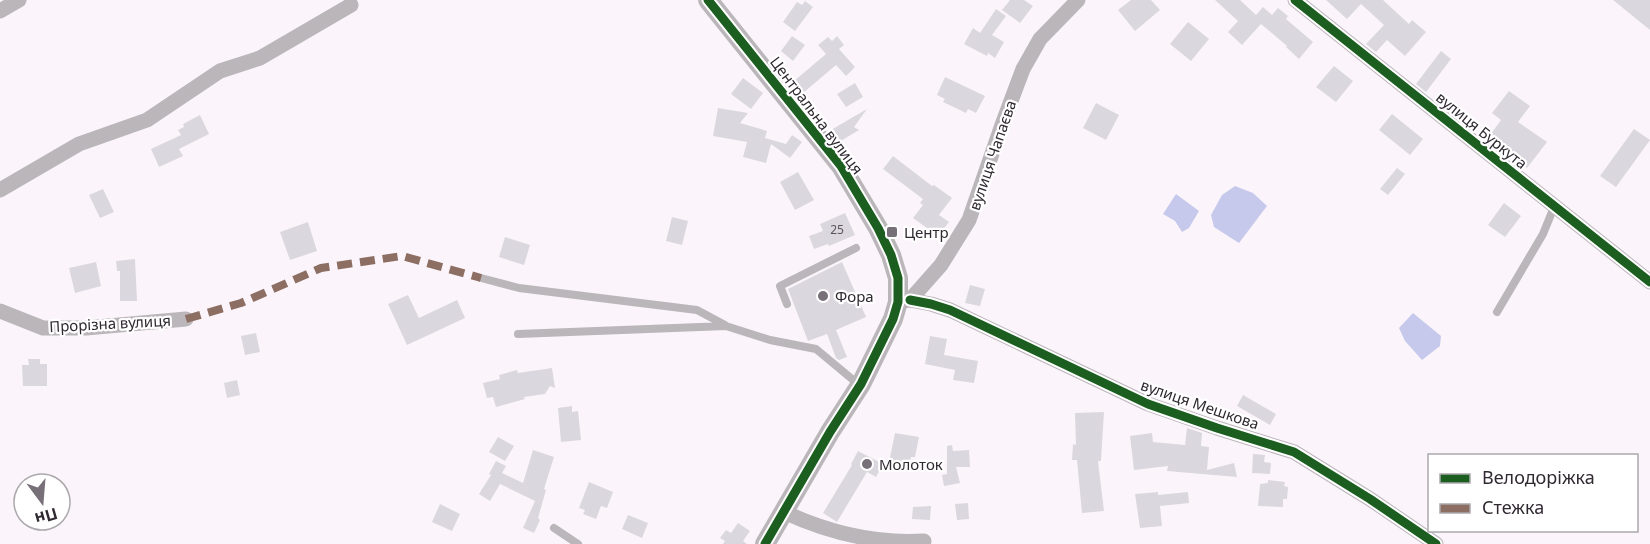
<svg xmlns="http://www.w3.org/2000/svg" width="1650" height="544" font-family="'Noto Sans',sans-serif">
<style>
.water{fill:#c6c9eb}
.building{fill:#dbd7de}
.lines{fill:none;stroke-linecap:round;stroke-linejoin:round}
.service{stroke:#bab6b9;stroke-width:8}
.minor{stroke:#bab6b9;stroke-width:15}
.tertiary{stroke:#bab6b9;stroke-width:20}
.quiet{stroke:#8d6e63;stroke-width:8;stroke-dasharray:15 8;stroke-linecap:butt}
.cycleway-casing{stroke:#fff;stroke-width:13}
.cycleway{stroke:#1b5e20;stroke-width:9}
.poi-dot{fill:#777078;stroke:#fff;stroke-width:2}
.labels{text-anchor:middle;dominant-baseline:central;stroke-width:4.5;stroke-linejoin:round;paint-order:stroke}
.number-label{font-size:12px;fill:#5b545c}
.street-label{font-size:15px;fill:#302931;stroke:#fff}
.poi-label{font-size:15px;fill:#302931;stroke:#fff;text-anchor:start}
</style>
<rect width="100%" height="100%" fill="#fbf5fb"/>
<path class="water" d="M1235,186L1253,193L1267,206L1239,243L1214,227L1211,215L1222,195Z
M1176,194L1199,211L1189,228L1182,232L1175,221L1163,214Z
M1413,313L1441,336L1440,346L1422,360L1405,341L1399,328Z"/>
<path class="building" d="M1010,0H1024L1033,6L1020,23L1002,10Z
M1131,0H1151L1160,10L1135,31L1118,10Z
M1215,0H1240L1256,15L1263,7L1272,15L1278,8L1288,16L1286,19L1313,42L1299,59L1286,47L1287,46L1261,24L1242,45L1228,32L1238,21Z
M1326,0H1383L1409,24L1412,20L1426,32L1405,56L1387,40L1376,52L1366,44L1384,25L1361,4L1347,19Z
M1613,0H1650V30Z
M805,1L813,7L795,31L783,22L797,2L802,5Z
M996,9L1006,16L992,35L1004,42L995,58L988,53L987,56L964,44L973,28L980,33Z
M1188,22L1209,39L1191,61L1170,44Z
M792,36L805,45L793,61L781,51Z
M837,36L844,45L839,49L855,67L846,76L836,65L803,93L794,81L826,54L818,45L828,37L832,41Z
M1441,51L1451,59L1426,92L1416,84Z
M1334,66L1353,81L1336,102L1316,87Z
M945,77L985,96L976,113L968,109L966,113L943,102L945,99L937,95Z
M743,78L763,93L751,109L731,94Z
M855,83L863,97L846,107L837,94Z
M1509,91L1530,106L1518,122L1547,142L1527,168L1488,138L1501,120L1492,113Z
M1096,103L1119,115L1106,140L1083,128Z
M718,108L748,113L740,123L767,131L765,138L786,144L792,135L802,142L790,158L771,144L766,163L743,157L747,142L713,136Z
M867,109L854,127L859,130L839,142L831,130Z
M1392,114L1423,139L1410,155L1379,130Z
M200,115L209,134L179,149L183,156L159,167L151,149L181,135L178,130L184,127L183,124Z
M1634,129L1650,140L1616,187L1600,176Z
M893,156L932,186L934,185L952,198L939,215L949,222L938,236L913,218L923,205L920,203L923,199L883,169Z
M1397,168L1405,174L1388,195L1380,189Z
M798,172L814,200L795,210L780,182Z
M103,189L114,212L100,218L89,195Z
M1504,203L1521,216L1505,237L1488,225Z
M845,213L855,235L829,246L828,244L814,249L809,236L823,231L820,224Z
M672,217L688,221L682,245L666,241Z
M308,222L317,251L290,260L280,232Z
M505,237L530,245L524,265L499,257Z
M135,259L137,301H120V271H117L116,261Z
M96,262L101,286L75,293L69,268Z
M842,262L866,317L836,330L847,357L839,360L836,358L827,334L808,341L788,289Z
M970,285L985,289L980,306L965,303Z
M408,295L419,318L457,300L465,318L407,345L388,304Z
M256,333L260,352L245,355L241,336Z
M930,336L947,339L944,355L978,361L974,383L953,380L955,370L925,364Z
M28,359H40V364H47V386H23L22,365H29Z
M552,368L555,388L550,386L545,394L524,397L525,399L496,407L493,397L487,398L483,383L500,379L499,375L517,370L518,373Z
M237,380L240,395L227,398L224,383Z
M1243,395L1276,414L1270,425L1237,406Z
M572,406V412L578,411L581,440L561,442L558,408Z
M1104,412L1101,461H1098L1104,511L1082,513L1077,460H1072L1073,444L1076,445L1075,413Z
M1187,428L1202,433L1201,446L1209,447L1207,470L1234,463L1237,477L1167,471L1168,466L1134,470L1130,436L1152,433L1153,442L1185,445Z
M895,433L919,437L915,457H911L908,468L889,462Z
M498,437L514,446L505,461L489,452Z
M952,445L953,451L969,450L970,467H956L960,483L944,486L942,475L947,474V446Z
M533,450L554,457L544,489L546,490L538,518L540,520L534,533L523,528L535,501L500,484L490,501L479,494L491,475L489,474L496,461L506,466L502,473L523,483Z
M858,451L883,464L876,477L867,472L837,522L823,513L852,465L851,464Z
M1253,454L1265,455L1264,462L1271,463L1270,474L1252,473Z
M1268,480L1285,482L1284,486L1288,487L1287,499H1283V507L1258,506L1260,484L1268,483Z
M589,482L613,492L607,508L601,506L596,519L583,514L585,510L579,508Z
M1158,492V495L1188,492L1189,503L1160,506L1162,526L1140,528L1135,494Z
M968,503L969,519L957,520L955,504Z
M440,504L460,514L452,531L432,522Z
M931,506L930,520L912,519L913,507Z
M628,515L648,523L642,538L622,529Z
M738,523L750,531L743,541L747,544H723L725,541L720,538L726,530L731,533Z"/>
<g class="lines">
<path class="service" d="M481,278L519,288L697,310L725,325
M787,304L780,286L856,248
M1497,312L1543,234L1554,207
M518,334L726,326L770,340L816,349L852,379L861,384
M554,528L578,544"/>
<path class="minor" d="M1295,0L1650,282
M0,11L19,0
M0,190L79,144L147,120L220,71L260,58L351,5
M910,300L931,304L950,310L1148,404L1217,428L1294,452L1370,499L1436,544
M901,301L910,300L941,265L969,220L1002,125L1023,69L1040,39L1078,0
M0,311L43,328H86L186,319
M784,512C829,533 874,544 924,541"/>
<path class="tertiary" d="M708,0L841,166L878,228L891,255L898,278V302L893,319L861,384L830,432L765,544"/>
<path class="quiet" d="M186,319L241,303L321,268L402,256L481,278"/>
<g class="cycleway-casing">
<path id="cycleway" d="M708,0L841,166L878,228L891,255L898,278V302L893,319L861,384L830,432L765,544
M1295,0L1650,282
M910,300L931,304L950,310L1148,404L1217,428L1294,452L1370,499L1436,544"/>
</g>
<use href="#cycleway" class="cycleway"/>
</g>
<g class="poi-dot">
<rect x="886" y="226" width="12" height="12" rx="3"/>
<circle cx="823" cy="296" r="6"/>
<circle cx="867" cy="464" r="6"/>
</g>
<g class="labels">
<g class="number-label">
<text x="837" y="229">25</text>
</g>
<g class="street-label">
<text transform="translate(817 115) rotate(53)">Центральна вулиця</text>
<text transform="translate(1482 130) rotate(39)">вулиця Буркута</text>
<text transform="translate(992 155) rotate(-71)">вулиця Чапаєва</text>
<text transform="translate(110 323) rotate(-3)">Прорізна вулиця</text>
<text transform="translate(1200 404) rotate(19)">вулиця Мешкова</text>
</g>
<g class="poi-label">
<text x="904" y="232">Центр</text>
<text x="835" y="296">Фора</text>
<text x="879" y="464">Молоток</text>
</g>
</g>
<rect x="1428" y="454" width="210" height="78" fill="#ffffff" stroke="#aca9ad" stroke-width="1.5"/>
<rect x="1440" y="474" width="30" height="9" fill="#1b5e20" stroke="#aca9ad" stroke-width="1.5"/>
<text x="1482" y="484" font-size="18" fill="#302931">Велодоріжка</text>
<rect x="1440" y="504" width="30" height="9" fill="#8d6e63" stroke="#aca9ad" stroke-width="1.5"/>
<text x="1482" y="514" font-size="18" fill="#302931">Стежка</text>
<g transform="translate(42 502) rotate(164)"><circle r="28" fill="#ffffff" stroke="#aca9ad" stroke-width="1.5"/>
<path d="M0-4.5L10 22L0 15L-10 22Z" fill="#777078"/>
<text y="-9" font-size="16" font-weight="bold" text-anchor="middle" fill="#302931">Пн</text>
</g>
</svg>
